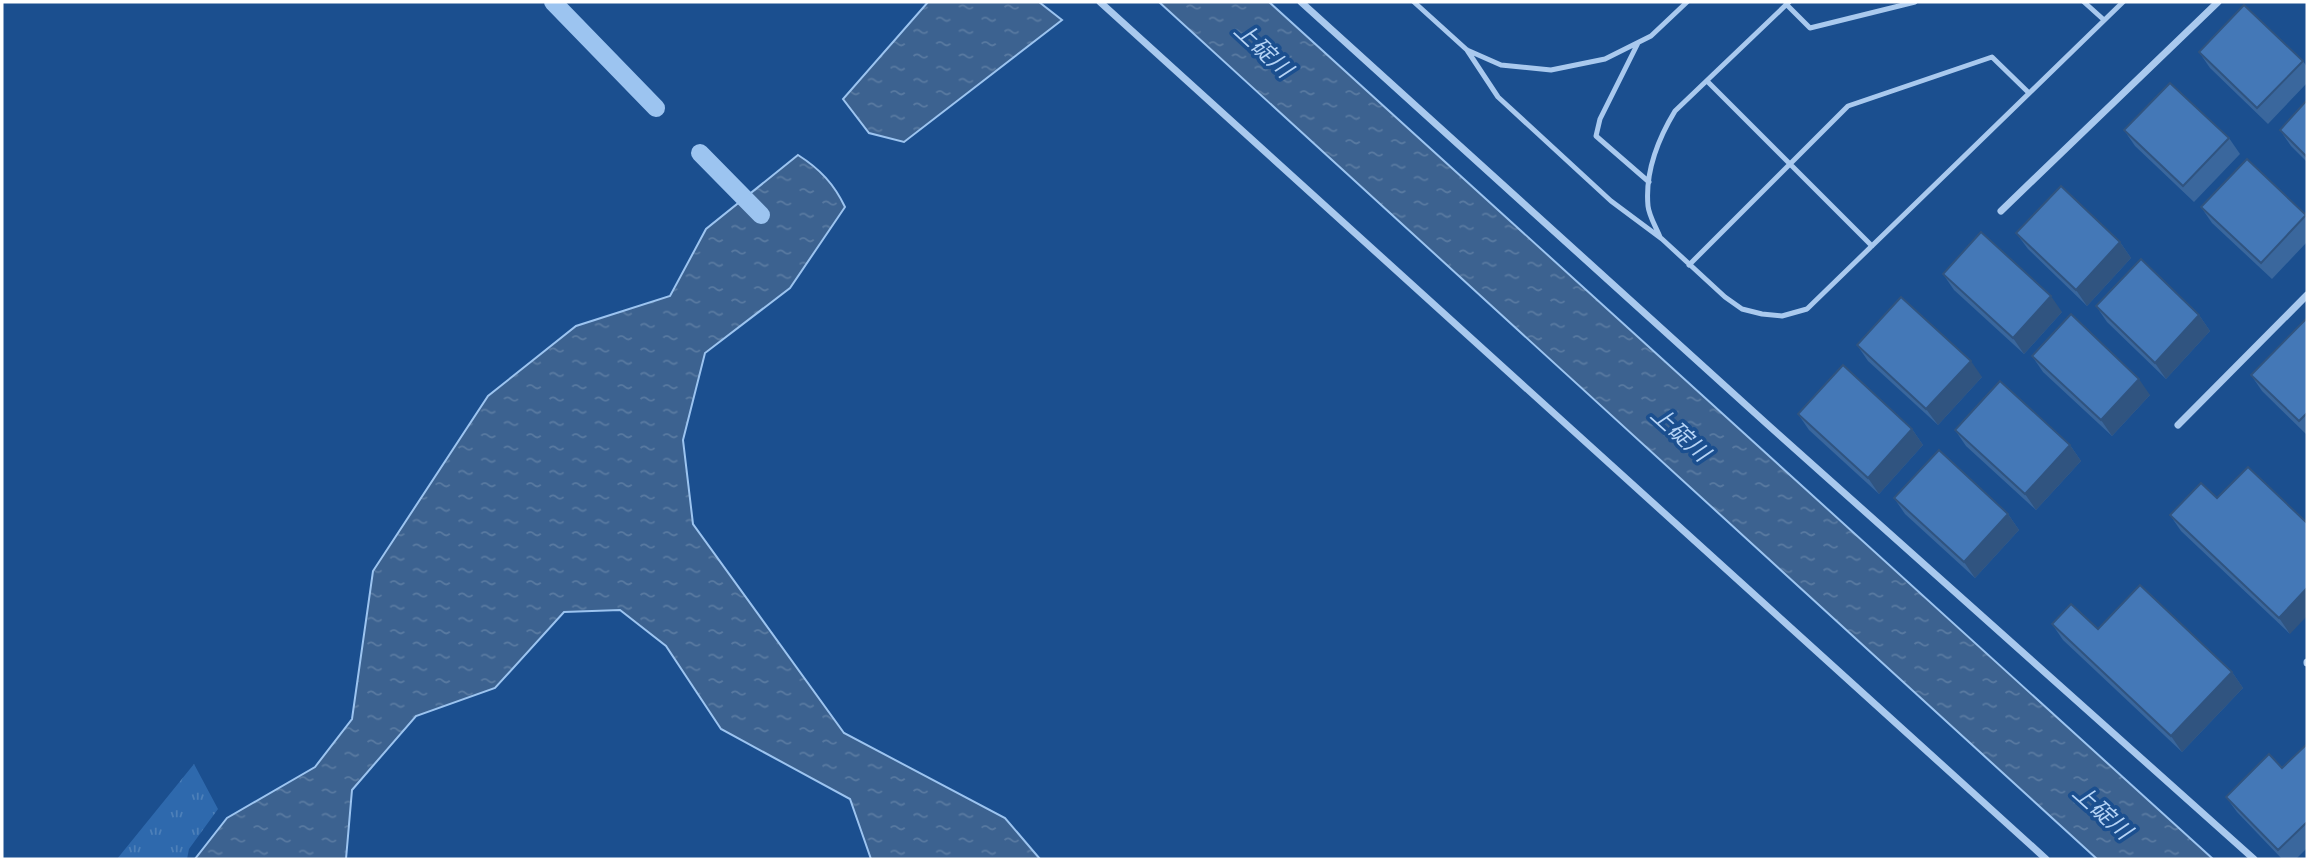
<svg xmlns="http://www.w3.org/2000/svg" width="2309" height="861" font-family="'Work Sans','Noto Sans JP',sans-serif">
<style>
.grass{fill:url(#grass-tufts)}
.water{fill:url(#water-ripples);stroke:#9cc4f0;stroke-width:2}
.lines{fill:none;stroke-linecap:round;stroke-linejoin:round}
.stream{stroke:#9cc4f0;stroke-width:18}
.lane{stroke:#a9c9ee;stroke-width:5}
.street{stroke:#a9c9ee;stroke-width:7}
.wall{fill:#3a679d}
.shaded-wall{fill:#305480}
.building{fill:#4478b7;stroke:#305480;stroke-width:2}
.labels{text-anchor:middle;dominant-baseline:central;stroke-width:7;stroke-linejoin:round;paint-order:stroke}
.water-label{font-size:23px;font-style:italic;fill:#b5d3f5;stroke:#1b4f8f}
</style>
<defs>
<pattern id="grass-tufts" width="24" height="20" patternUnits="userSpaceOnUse" patternTransform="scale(1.75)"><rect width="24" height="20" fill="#2e69ad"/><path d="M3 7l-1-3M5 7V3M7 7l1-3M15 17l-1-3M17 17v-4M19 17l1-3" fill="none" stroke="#4d80b9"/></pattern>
<pattern id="water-ripples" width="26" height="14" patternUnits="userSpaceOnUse" patternTransform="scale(1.75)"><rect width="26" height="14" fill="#3c6290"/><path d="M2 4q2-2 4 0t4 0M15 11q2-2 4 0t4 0" fill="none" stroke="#597aa1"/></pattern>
</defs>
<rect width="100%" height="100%" fill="#1b4f8f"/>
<path class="grass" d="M194,764L218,809L189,849L187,859H117Z"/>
<path class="water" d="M928,2H1039L1062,20L904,142L869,133L843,99Z
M1159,2H1269L2213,859H2097Z
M798,155C820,169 834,184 845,207L790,288L705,353L683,440L693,524L844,733L1005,818L1040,859H871L850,799L721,729L666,646L620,610L564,612L495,688L416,716L352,790L346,859H195L227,818L315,767L352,719L373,571L488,396L576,326L670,296L706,229Z"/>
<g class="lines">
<path class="stream" d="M553,2L656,108
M700,153L761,215"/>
<path class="lane" d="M1414,2L1467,50L1501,65L1551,70L1605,59L1651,36L1687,2
M2084,2L2104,20
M1786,4L1810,28L1915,2
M1638,43L1600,119L1596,136L1649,182
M1467,50L1498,97L1611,201L1662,239L1725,297L1742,309L1762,314L1782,316L1807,309L2123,2
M1707,81L1872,246
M1660,237C1656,227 1649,216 1648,206C1645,173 1658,139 1675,111L1789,2
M1689,265L1848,106L1992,57L2029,93"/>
<path class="street" d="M1100,2L2046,859
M1301,2L1767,424L2254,859
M2001,211L2218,2
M2178,425L2307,295
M2307,663V662"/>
</g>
<path class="wall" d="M2199,52L2303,61L2307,67V83L2268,124L2210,68Z
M2307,100V162L2291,146L2280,130Z
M2124,130L2229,138L2240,154L2194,202L2135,146Z
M2247,159L2307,217V242L2272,279L2212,223L2201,207Z
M2016,233L2120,242L2131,258L2087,306L2028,249Z
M1943,274L2062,312L2024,354L1954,290Z
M2096,306L2199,315L2210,331L2166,379L2107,322Z
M2307,318V435L2262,391L2251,375Z
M1857,345L1982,377L1938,425L1868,361Z
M2032,356L2150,395L2112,436L2043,372Z
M1798,414L1912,429L1923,445L1879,494L1809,430Z
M1955,430L2070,445L2081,461L2036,510L1966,446Z
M1894,498L2008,514L2019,530L1975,578L1905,514Z
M2217,498L2290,634L2181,531L2170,515Z
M2052,624L2098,629L2232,672L2243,688L2182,752L2063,640Z
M2307,744V848L2296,859H2282L2237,812L2226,797L2282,768Z"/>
<path class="shaded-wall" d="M2120,242L2131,258L2087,306L2076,290Z
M2051,296L2062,312L2024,354L2013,338Z
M2199,315L2210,331L2166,379L2155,363Z
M1971,361L1982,377L1938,425L1926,409Z
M2139,379L2150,395L2112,436L2101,420Z
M1912,429L1923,445L1879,494L1868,478Z
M2070,445L2081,461L2036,510L2025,494Z
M2008,514L2019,530L1975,578L1964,562Z
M2307,588V616L2290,634L2279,618Z
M2232,672L2243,688L2182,752L2171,736Z"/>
<path class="building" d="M2244,5L2303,61L2257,108L2199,52Z
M2170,83L2229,138L2183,186L2124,130Z
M2307,100V157L2280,130Z
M2247,159L2306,215L2261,263L2201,207Z
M2061,186L2120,242L2076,290L2016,233Z
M1981,232L2051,296L2013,338L1943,274Z
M2141,259L2199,315L2155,363L2096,306Z
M1901,297L1971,361L1926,409L1857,345Z
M2071,314L2139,379L2101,420L2032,356Z
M2307,318V413L2299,421L2251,375Z
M1843,365L1912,429L1868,478L1798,414Z
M2000,381L2070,445L2025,494L1955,430Z
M1939,450L2008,514L1964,562L1894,498Z
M2248,467L2307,523V588L2279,618L2170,515L2201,483L2217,498Z
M2140,585L2232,672L2171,736L2052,624L2071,604L2098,629Z
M2307,744V822L2278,850L2226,797L2269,754L2282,768Z"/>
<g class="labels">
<g class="water-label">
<text transform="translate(1263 50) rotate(43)">上碇川</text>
<text transform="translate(1680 434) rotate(42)">上碇川</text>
<text transform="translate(2102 812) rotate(42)">上碇川</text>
</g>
</g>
<rect width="2309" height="861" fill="none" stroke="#ffffff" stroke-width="7"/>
</svg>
